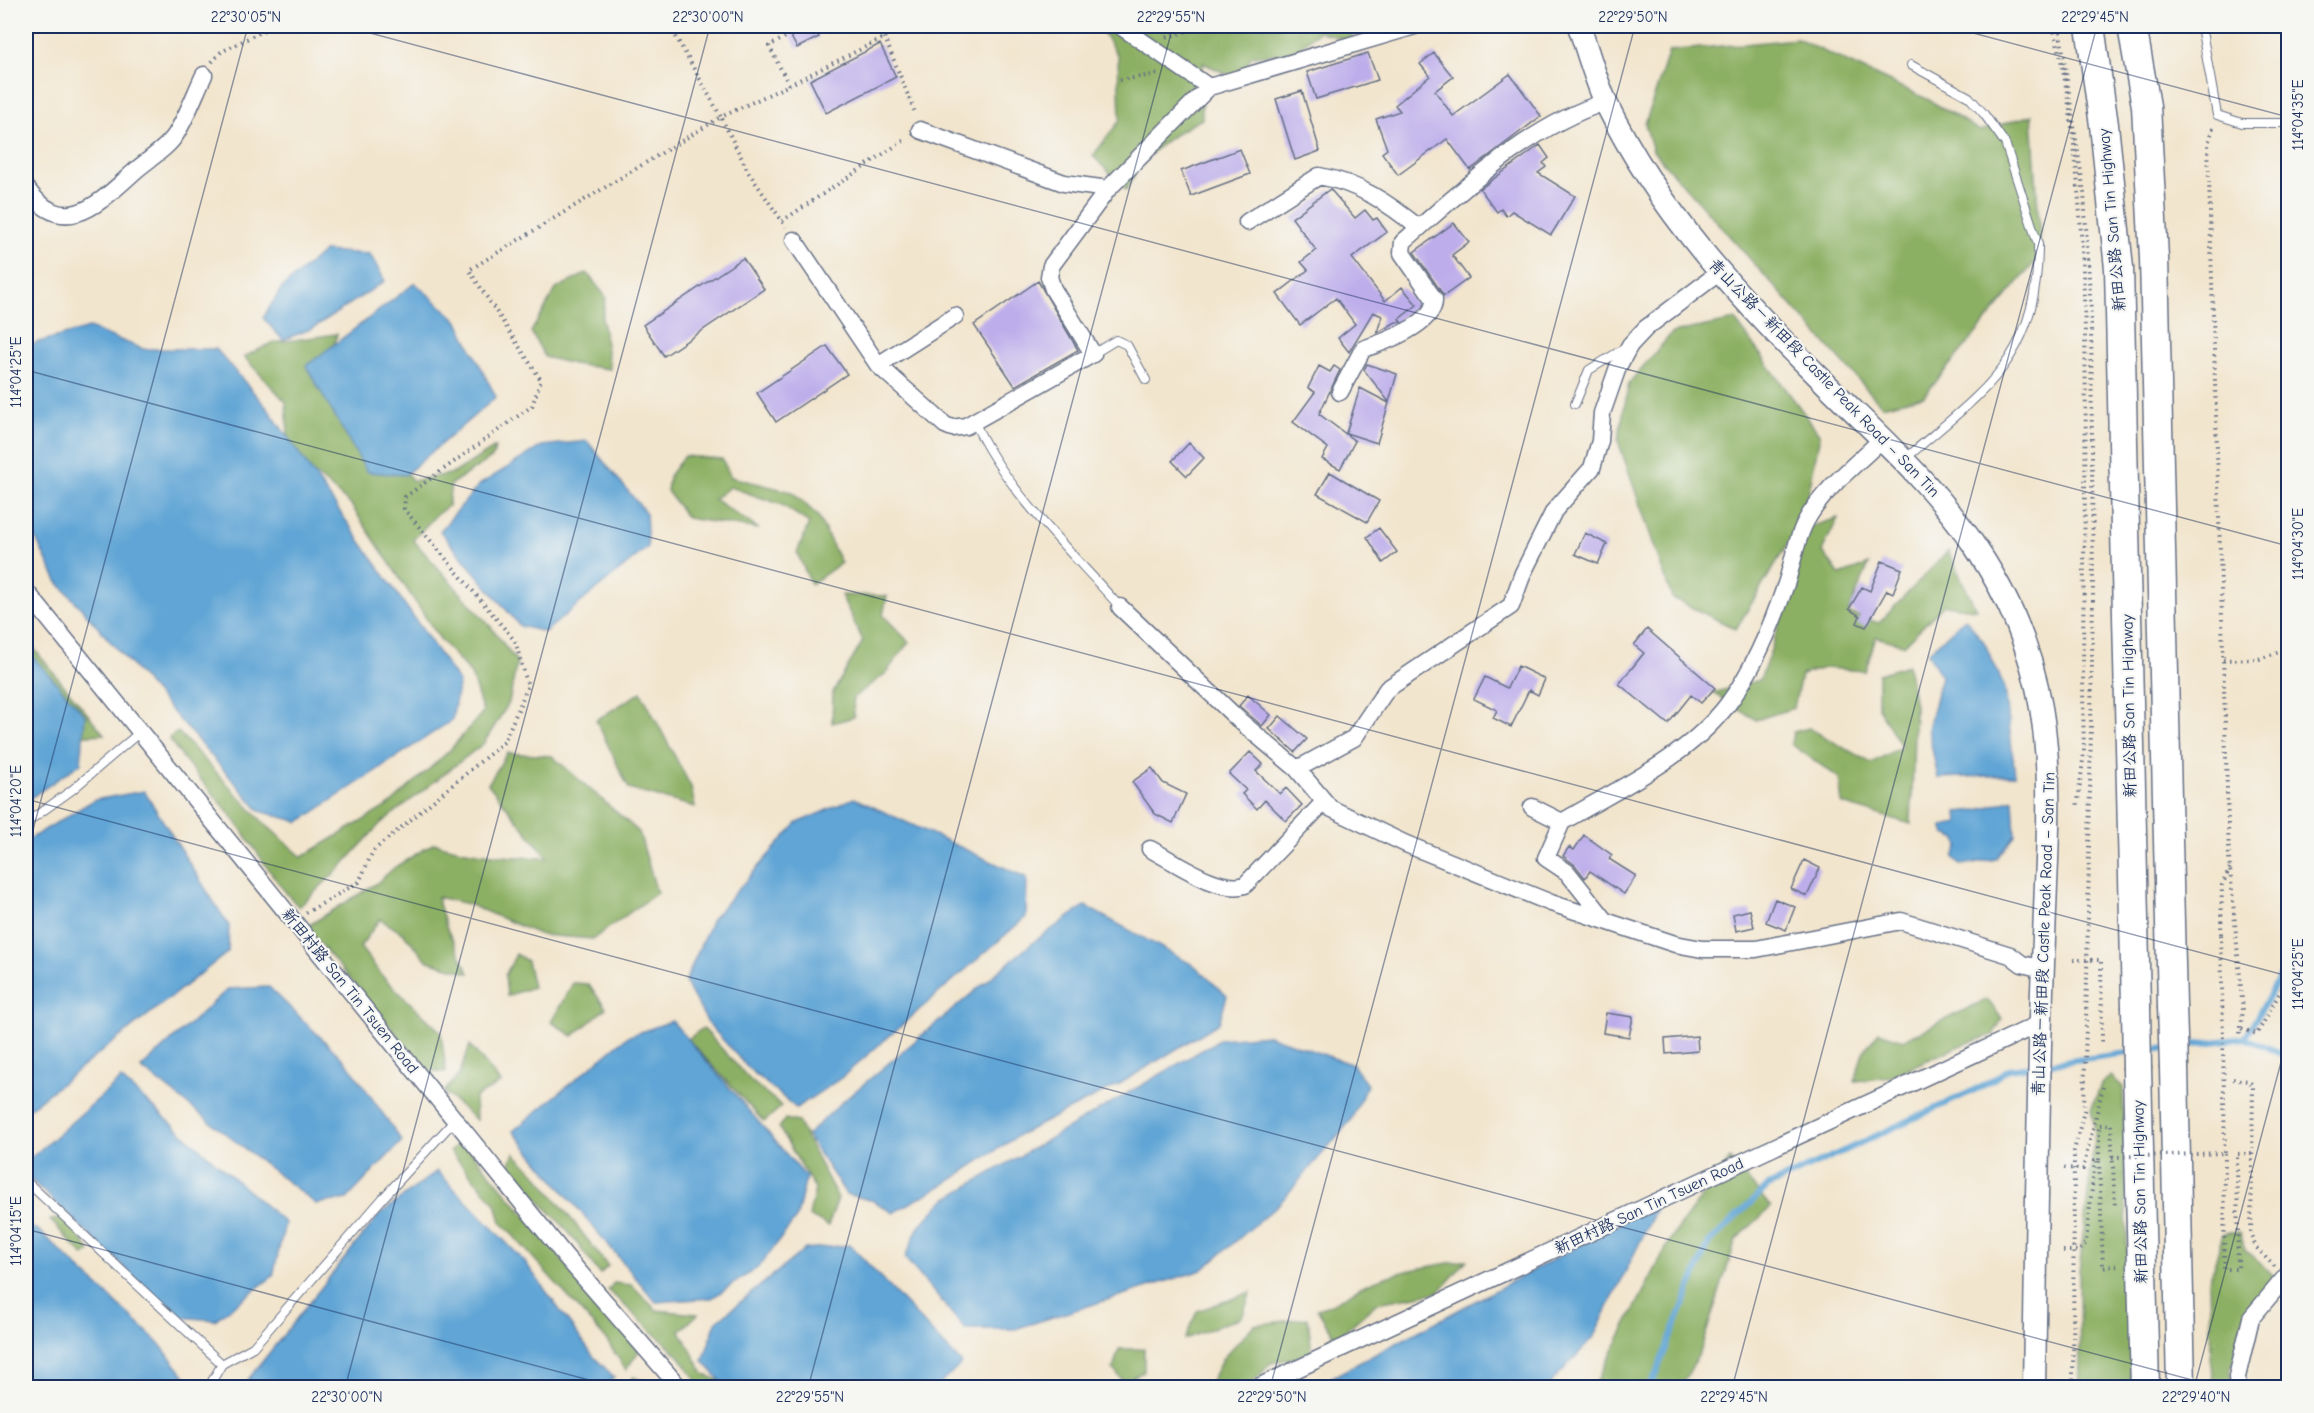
<svg xmlns="http://www.w3.org/2000/svg" width="2314" height="1413" font-family="'Comic Neue','LXGW WenKai TC',sans-serif">
<style>
.forest{fill:#8cb064;stroke:#547061;stroke-width:1.5}
.water{fill:#60a5d5;stroke:#3e6a9a;stroke-width:1.5}
.lines{fill:none;stroke-linecap:round;stroke-linejoin:round}
.stream{stroke:#60a5d5;stroke-width:6}
.building{fill:#bdaeeb}
.lane-casing{stroke:#666f85;stroke-width:10}
.street-casing{stroke:#666f85;stroke-width:19}
.secondary-casing{stroke:#666f85;stroke-width:25}
.highway-casing{stroke:#666f85;stroke-width:31}
.path{stroke:#666f85;stroke-width:4;stroke-dasharray:1.5 4.5;stroke-linecap:butt}
.lane{stroke:#fff;stroke-width:8}
.street{stroke:#fff;stroke-width:16}
.secondary{stroke:#fff;stroke-width:22}
.highway{stroke:#fff;stroke-width:28}
.highway-bridge-casing{stroke:#666f85;stroke-width:31;stroke-linecap:butt}
.path-bridge{stroke:#666f85;stroke-width:4;stroke-dasharray:1.5 4.5;stroke-linecap:butt}
.highway-bridge{stroke:#fff;stroke-width:28}
.ticks{fill:none;stroke:#1b2f5e;stroke-width:1.5;stroke-opacity:0.45}
.labels{text-anchor:middle;dominant-baseline:central;stroke-width:4.5;stroke-linejoin:round;paint-order:stroke}
.street-label{font-size:16px;fill:#1b2f5e;stroke:#f6f6f2}
.neatline{fill:none;stroke:#1b2f5e;stroke-width:2}
.ticks-label{font-size:15px;text-anchor:middle;fill:#1b2f5e}
</style>
<rect width="100%" height="100%" fill="#f6f6f2"/>
<filter id="ink" filterUnits="userSpaceOnUse"><feTurbulence type="fractalNoise" baseFrequency=".0167" numOctaves="2"/><feDisplacementMap in="SourceGraphic" scale="12" xChannelSelector="R" yChannelSelector="G"/><feConvolveMatrix kernelMatrix="1 2 1 2 8 2 1 2 1" color-interpolation-filters="sRGB"/></filter>
<filter id="wash" filterUnits="userSpaceOnUse"><feTurbulence type="fractalNoise" baseFrequency=".008" numOctaves="4" result="noise"/><feDisplacementMap in="SourceGraphic" scale="24" xChannelSelector="R" yChannelSelector="G"/><feGaussianBlur stdDeviation="1.35" result="paint"/><feColorMatrix in="noise" values="0 0 0 0 0 0 0 0 0 0 0 0 0 0 0 0 0 1.4 0 .05"/><feComposite in="paint" operator="in"/></filter>
<g filter="url(#wash)">
<rect width="100%" height="100%" fill="#f2e5cd"/>
<path class="forest" d="M1099,26H1361L1348,41L1319,31L1294,53L1251,56L1241,81L1203,63L1202,119C1166,137 1145,154 1126,190L1093,156L1120,120L1118,56Z
M1797,39L1929,100L1980,131L2032,115L2041,255L1924,396L1882,406L1653,151L1645,124L1669,51Z
M587,273L606,297L602,319L610,369L573,364L545,357L531,332L556,289Z
M1735,320L1820,435L1804,517L1736,629L1672,598L1618,441L1629,383L1672,333Z
M337,334L328,370L363,420L413,481L454,473L495,447L493,457L451,484L448,506L436,515L413,540L491,627L517,662L509,703L484,743L380,824L340,868L299,907C275,883 260,855 241,829C219,797 190,772 169,738L178,732L263,822L302,857L389,805L449,751L483,712L471,674L440,639L351,505L289,452L286,402L244,357L272,343Z
M684,456L722,459L731,477L792,492L818,516L841,563L811,584L797,553L809,523L782,505L730,487L714,499L759,529L687,518L667,491L669,476Z
M1838,518L1822,551L1840,575L1869,564L1848,613L1879,623L1948,551L1976,609L1944,605L1904,645L1876,637L1865,671L1824,668L1801,675L1794,708L1756,720L1713,693L1760,680L1773,644L1806,528Z
M841,595L887,596L883,615L909,642L885,674L853,698L854,717L832,723L833,692L863,641Z
M26,639L104,734L60,737L26,696Z
M1908,665L1915,706L1911,824L1842,804L1839,778L1791,744L1793,732L1809,728L1871,763L1902,747L1878,708V674Z
M641,692L691,787L695,807L629,789L596,720Z
M507,753L552,756L639,832L657,893L593,939L541,935L468,904L437,897L446,927L469,973L428,961L404,934L380,919L360,947L383,977L441,1032L446,1072L427,1070L306,927L377,883L395,867L434,843C472,855 509,858 548,858L488,784Z
M516,954L527,961L533,987L507,996L505,976Z
M573,983L588,984L606,1008L573,1036L551,1022Z
M1987,999L2002,1019L1993,1035L1959,1046L1889,1077L1855,1081L1863,1052L1879,1032L1903,1040Z
M703,1028L751,1081L782,1106L764,1122L688,1039Z
M470,1045L501,1083L475,1097L476,1120L444,1092L459,1075Z
M2111,1076L2123,1087L2131,1387L2080,1388L2079,1271L2095,1133L2091,1109L2101,1084Z
M785,1119L798,1122L838,1198L828,1226L809,1216L815,1189L779,1128Z
M462,1140L639,1351L626,1370L605,1338L501,1222L496,1204L450,1151Z
M514,1153L537,1175L608,1266L600,1274L567,1230L508,1168Z
M1730,1159L1771,1207L1736,1240L1700,1352L1681,1387L1593,1388L1672,1237Z
M67,1217L90,1251L84,1256L50,1220Z
M2240,1232L2245,1250L2274,1276L2247,1310L2231,1369L2232,1387H2212L2209,1282L2223,1234Z
M1467,1260L1439,1292L1377,1303L1336,1339L1317,1309C1336,1305 1349,1292 1367,1284C1399,1270 1433,1266 1467,1260Z
M614,1283L632,1285L656,1310L698,1314L680,1331L704,1374L733,1387H701L680,1357L608,1290Z
M1251,1292L1242,1317L1185,1339L1197,1311Z
M1308,1318L1312,1354L1271,1363L1250,1386L1210,1383L1223,1358L1254,1325Z
M1119,1349H1144V1371L1124,1382L1113,1369Z
M633,1377L659,1387H631Z"/>
<path class="water" d="M324,251L370,254L385,281L313,328L283,340L263,318L281,289Z
M415,283L457,320L496,397L405,475L367,472L306,366Z
M89,328L143,349H216L268,409L459,682L452,720L299,822L260,811L57,581L26,519V353L35,343Z
M587,441L646,513L648,547L545,632L520,626L440,531L479,485L542,446Z
M1965,618L1984,642L2005,688L2015,775L1938,778L1928,729L1941,676L1928,653Z
M26,649L85,715L81,763L26,801Z
M144,791L229,926L228,952L26,1111V841L94,800Z
M854,798L1027,878L1026,917L841,1078L796,1108L748,1068L708,1023L685,982L712,919L797,823Z
M2013,799L2015,835L1996,859L1961,865L1954,857L1959,846L1957,839L1945,834L1942,826L1958,823L1957,812L1978,810Z
M1085,906L1195,966L1227,996L1219,1023L1118,1085L1019,1135L948,1182L893,1213L874,1201L846,1194L807,1135L841,1103L1036,940Z
M269,987L348,1064L402,1141L347,1199L316,1204L141,1068L228,989Z
M672,1021L806,1177L797,1217L759,1267L712,1298L656,1302L513,1131L627,1037Z
M1268,1035L1353,1065L1367,1085L1351,1120L1279,1204L1202,1270L1015,1329H965L905,1258L918,1228L944,1200L1221,1039Z
M121,1079L285,1223L273,1276L215,1320L177,1317L26,1175V1162Z
M437,1171L525,1262L593,1356L614,1377L605,1387H242L379,1215Z
M1659,1203L1593,1338L1547,1387L1312,1388Z
M26,1226L38,1230L158,1342L187,1379L181,1387H26Z
M850,1245L962,1364L936,1387H726L703,1361L716,1322L805,1249Z"/>
<g class="lines">
<path class="stream" d="M2245,1038L2288,1056
M2180,1046L2245,1038L2288,963
M2145,1051L2167,1048
M1650,1388L1708,1244L1768,1186L1981,1087L2009,1069L2128,1053"/>
</g>
<g id="blocks">
<path class="building" d="M803,26H813L819,37L797,48L789,33Z
M880,44L896,77L826,113L810,80Z
M1368,53L1378,80L1316,99L1307,72Z
M1434,53L1453,77L1435,91L1453,116L1510,74L1541,116L1470,170L1447,139L1398,175L1382,153L1387,149L1376,119L1400,111L1395,105L1430,76L1420,64Z
M1302,91L1320,151L1295,160L1276,99Z
M1540,145L1549,158L1543,163L1546,167L1538,173L1575,196L1551,235L1512,211L1506,216L1501,209L1497,212L1480,189Z
M1240,149L1250,174L1191,196L1181,171Z
M1330,189L1355,218L1365,210L1373,220L1377,218L1387,232L1352,258L1385,301L1402,287L1417,305L1399,319L1401,322H1396L1377,333L1382,316L1373,312L1349,352L1338,338L1355,324L1336,298L1300,325L1277,294L1308,270L1301,262L1316,250L1292,218Z
M1454,223L1469,242L1452,255L1469,278L1444,296L1414,252Z
M743,258L764,289L664,356L643,325Z
M1038,281L1078,350L1015,386L974,325Z
M827,346L847,374L776,422L757,393Z
M1367,364L1397,374L1389,402L1364,370Z
M1319,366L1330,372L1334,366L1340,370L1319,414L1355,441L1340,469L1322,459L1328,448L1293,422L1315,392L1308,388Z
M1360,388L1389,403L1377,443L1346,433Z
M1189,443L1204,458L1187,476L1172,461Z
M1330,472L1379,501L1367,522L1317,494Z
M1379,528L1397,552L1383,563L1367,537Z
M1585,533L1607,544L1598,564L1575,554Z
M1882,561L1902,569L1893,593L1887,590L1866,627L1857,623L1860,616L1849,609L1862,587L1870,591Z
M1647,629L1715,688L1701,703L1691,695L1668,724L1619,684L1644,653L1634,645Z
M1518,666L1545,679L1538,695L1529,690L1511,727L1493,718L1497,710L1474,699L1485,677L1507,688Z
M1248,695L1271,715L1262,726L1239,706Z
M1280,716L1307,739L1295,752L1269,729Z
M1250,752L1263,764L1256,771L1280,794L1286,788L1302,805L1286,821L1265,800L1257,809L1242,794L1246,790L1229,774Z
M1152,768L1163,783L1186,794L1173,823L1155,814L1132,782Z
M1584,835L1612,855L1609,859L1636,876L1624,894L1590,871L1585,878L1575,865L1563,856L1569,847L1574,850Z
M1804,860L1820,868L1807,896L1791,889Z
M1775,899L1795,907L1786,930L1766,922Z
M1750,910L1754,927L1736,931L1733,914Z
M1606,1013L1633,1017L1629,1037L1603,1033Z
M1697,1036L1698,1051L1666,1054L1665,1039Z"/>
</g>
</g>
<g filter="url(#ink)">
<use href="#blocks" fill-opacity="0" stroke="#666f85" stroke-width="1.5"/>
<g class="lines">
<g class="lane-casing">
<path id="lane" d="M2201,26L2217,115L2242,123H2288
M1093,354L1116,340L1127,345L1146,380
M1575,404L1589,370L1625,348
M974,421C1005,490 1070,550 1120,607
M1905,459C1984,390 2038,361 2038,244L2005,143L1984,114L1969,97L1911,65
M26,823L72,790L140,732
M26,1181L222,1364L253,1347L383,1198L455,1120
M208,1388L222,1364"/>
</g>
<g class="street-casing">
<path id="street" d="M1120,26L1209,87
M920,130L1064,183L1108,189
M26,188C65,241 99,203 135,171C147,160 168,148 176,134C187,116 195,94 204,75
M1247,222L1319,176C1359,183 1388,203 1419,228
M794,240L878,365L945,425L952,428L966,426L1093,354L1053,289L1049,277L1051,266L1108,189L1209,87L1415,26
M878,365L955,316
M1340,392L1363,349C1382,343 1436,324 1434,299L1402,253L1403,242C1463,190 1530,125 1606,102
M26,591L566,1257L680,1388
M1120,607L1240,721L1297,769L1330,808L1406,844L1551,903L1675,944L1702,949H1756L1901,921L2010,955L2022,964L2043,969
M1297,769L1354,738L1387,689L1511,606L1523,573L1554,511L1592,468L1600,441L1602,413L1618,367L1630,345L1646,328L1721,271
M1532,807L1562,822C1619,788 1687,758 1728,704C1754,669 1773,623 1787,581C1793,562 1796,539 1806,521C1823,489 1858,463 1883,438
M1562,822L1546,858L1567,872L1606,921
M1150,849C1174,861 1219,894 1245,885L1324,802
M1256,1388L2041,1023
M2238,1388L2237,1377L2251,1318L2288,1274"/>
</g>
<g class="secondary-casing">
<path id="secondary" d="M1579,26C1588,52 1595,79 1607,105C1658,210 1739,298 1822,380C1876,434 1933,483 1976,548C2051,659 2052,756 2046,884C2044,937 2042,991 2040,1044C2037,1159 2036,1273 2034,1388"/>
</g>
<g class="highway-casing">
<path id="highway" d="M2090,26L2104,125L2119,268L2136,1006
M2132,26L2146,106L2154,258L2172,1006
M2174,1068L2181,1388
M2137,1069L2145,1388"/>
</g>
<path class="path" d="M670,26L721,117L789,85L769,46L806,26
M880,26L916,115
M1163,26L1167,38
M1231,26H1242
M2053,26C2072,98 2078,176 2082,251C2091,418 2080,585 2084,752L2077,809
M2059,26L2084,193L2091,311L2093,595L2087,976L2084,1111L2074,1151L2073,1388
M1167,37L1206,26
M212,62L221,52L272,26
M1120,80L1159,74
M789,85L885,37
M2213,128L2208,144L2229,858L2243,1010L2240,1034
M782,221L906,139
M2223,660L2259,659L2288,649
M306,913L359,882L373,851L504,742L528,686L515,641L404,509L405,497L532,406L541,380L469,270L721,117L749,173L786,227
M2221,934L2222,885L2230,868
M2073,960H2101L2102,1042
M2242,1029L2257,1034L2288,978
M2233,1079L2249,1081L2253,1086L2251,1236L2256,1247L2275,1267
M2225,1153L2224,1269H2238L2237,1154H2252
M2099,1161L2103,1268L2117,1265
M2064,1168L2083,1169L2103,1087
M2063,1251H2079L2086,1243L2095,1161H2099V1125L2111,1124L2115,1207"/>
<use href="#lane" class="lane"/>
<use href="#street" class="street"/>
<use href="#secondary" class="secondary"/>
<use href="#highway" class="highway"/>
<g class="highway-bridge-casing">
<path id="highway-bridge" d="M2136,1006L2137,1069
M2172,1006L2174,1068"/>
</g>
<path class="path-bridge" d="M2112,1157L2225,1153L2221,934"/>
<use href="#highway-bridge" class="highway-bridge"/>
</g>
</g>
<path class="ticks" d="M344,26L2288,546M1947,26L2288,117M26,370L2288,976M26,799L2222,1388M26,856L248,26M26,1229L619,1388M345,1388L710,26M808,1388L1173,26M1270,1388L1635,26M1732,1388L2097,26M2194,1388L2288,1036"/>
<g class="labels">
<g class="street-label">
<text transform="translate(2112 220) rotate(-95)">新田公路 San Tin Highway</text>
<text transform="translate(1824 378) rotate(46)">青山公路－新田段 Castle Peak Road – San Tin</text>
<text transform="translate(2129 706) rotate(-91)">新田公路 San Tin Highway</text>
<text transform="translate(2044 934) rotate(-88)">青山公路－新田段 Castle Peak Road – San Tin</text>
<text transform="translate(350 991) rotate(51)">新田村路 San Tin Tsuen Road</text>
<text transform="translate(2140 1192) rotate(-91)">新田公路 San Tin Highway</text>
<text transform="translate(1649 1206) rotate(-25)">新田村路 San Tin Tsuen Road</text>
</g>
</g>
<rect width="2314" height="1413" fill="none" stroke="#f6f6f2" stroke-width="66"/>
<rect x="33" y="33" width="2248" height="1347" class="neatline"/>
<g class="ticks-label">
<text x="246" y="22">22°30'05"N</text>
<text x="708" y="22">22°30'00"N</text>
<text x="1171" y="22">22°29'55"N</text>
<text x="1633" y="22">22°29'50"N</text>
<text x="2095" y="22">22°29'45"N</text>
<text transform="translate(2298 115) rotate(-90)" y="5">114°04'35"E</text>
<text transform="translate(16 372) rotate(-90)" y="5">114°04'25"E</text>
<text transform="translate(2298 544) rotate(-90)" y="5">114°04'30"E</text>
<text transform="translate(16 801) rotate(-90)" y="5">114°04'20"E</text>
<text transform="translate(2298 974) rotate(-90)" y="5">114°04'25"E</text>
<text transform="translate(16 1231) rotate(-90)" y="5">114°04'15"E</text>
<text x="347" y="1402">22°30'00"N</text>
<text x="810" y="1402">22°29'55"N</text>
<text x="1272" y="1402">22°29'50"N</text>
<text x="1734" y="1402">22°29'45"N</text>
<text x="2196" y="1402">22°29'40"N</text>
</g>
</svg>
